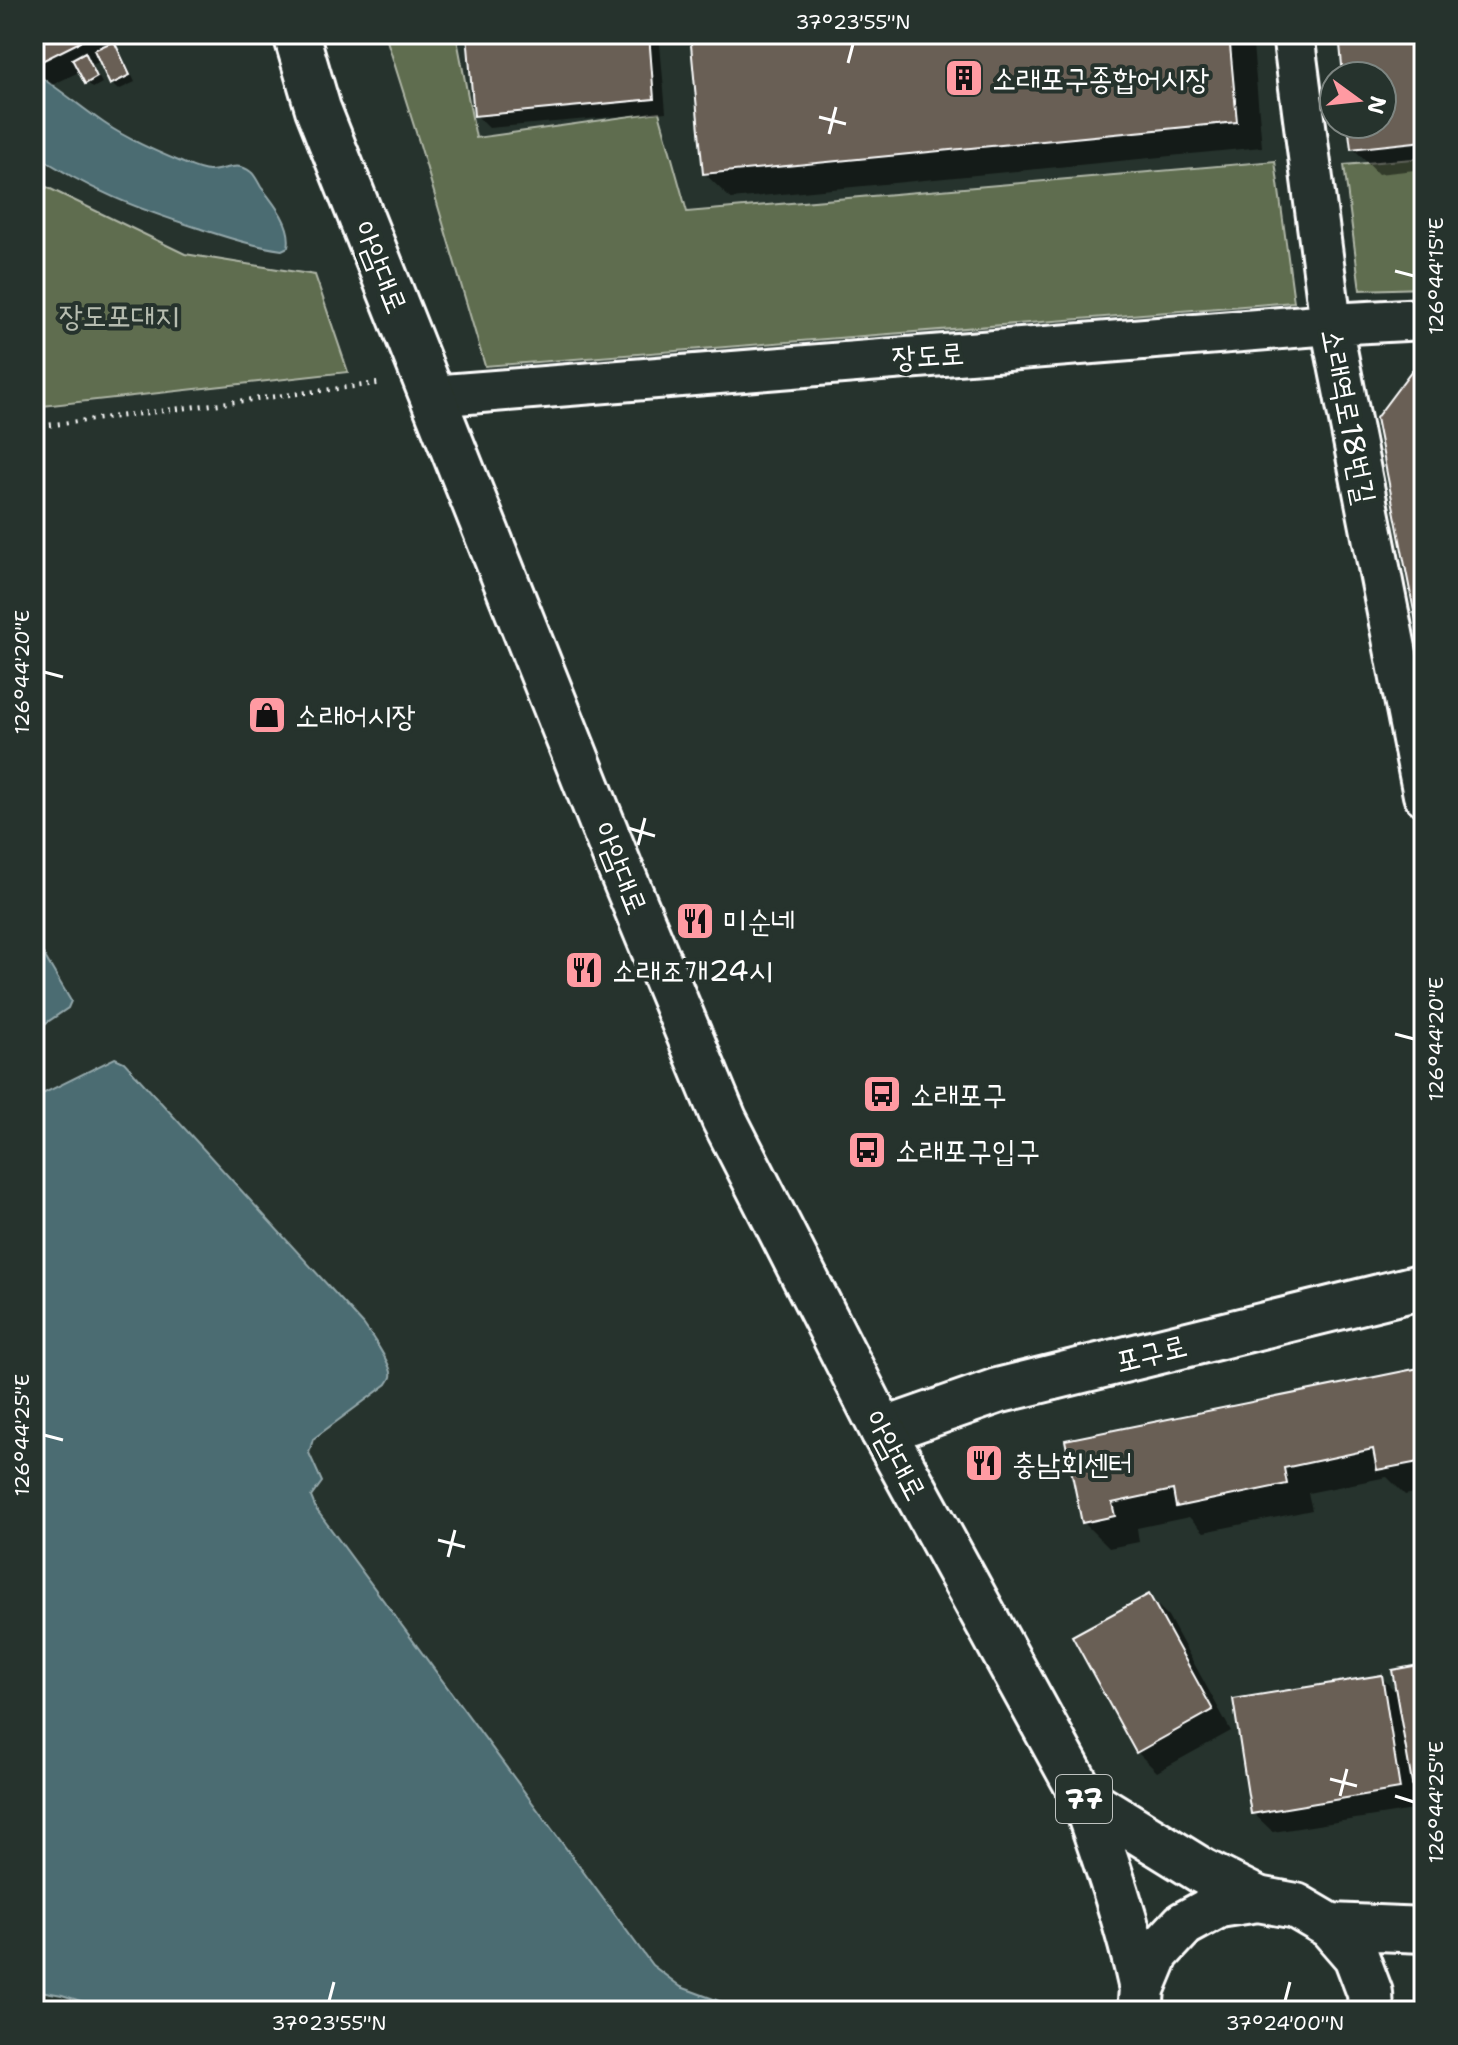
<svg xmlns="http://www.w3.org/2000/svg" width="1458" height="2045" font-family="'Shantell Sans','Poor Story',sans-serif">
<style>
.green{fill:#5f6d4f;stroke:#afb6a7;stroke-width:2}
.water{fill:#4b6c72;stroke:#93a7aa;stroke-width:2}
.shadow{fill:#0007}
.building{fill:#695e54;stroke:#fff;stroke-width:2}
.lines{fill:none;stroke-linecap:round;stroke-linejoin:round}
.minor-casing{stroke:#fff;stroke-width:46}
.tertiary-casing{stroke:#fff;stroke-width:50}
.primary-casing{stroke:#fff;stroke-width:50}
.path{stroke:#fff;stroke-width:5;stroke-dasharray:2 6;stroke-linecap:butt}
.minor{stroke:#26332d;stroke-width:40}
.tertiary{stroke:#26332d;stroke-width:44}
.primary{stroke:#26332d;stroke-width:44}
.ticks{fill:none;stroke:#fff;stroke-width:3}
.labels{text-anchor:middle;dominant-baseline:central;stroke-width:8;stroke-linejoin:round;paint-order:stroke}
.shield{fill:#26332d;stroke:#bec2c0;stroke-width:2}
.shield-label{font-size:28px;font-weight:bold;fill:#fff}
.poi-label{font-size:30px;fill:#fff;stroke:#26332d;text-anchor:start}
.street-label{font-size:30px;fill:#fff;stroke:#26332d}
.park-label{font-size:30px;fill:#b7bdb0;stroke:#26332d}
.neatline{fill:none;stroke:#fff;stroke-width:3}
.ticks-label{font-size:20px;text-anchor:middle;fill:#fff}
</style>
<rect width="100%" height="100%" fill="#26332d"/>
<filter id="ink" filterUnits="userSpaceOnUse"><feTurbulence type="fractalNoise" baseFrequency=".0125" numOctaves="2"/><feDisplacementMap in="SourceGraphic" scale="16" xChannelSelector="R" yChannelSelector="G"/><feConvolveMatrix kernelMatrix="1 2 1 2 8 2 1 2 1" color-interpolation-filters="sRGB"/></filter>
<g filter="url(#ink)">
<path class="green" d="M385,34H456L476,138L659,112L687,212L1275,161L1294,302L485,366L420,145Z
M1424,158V288L1360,290L1344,165Z
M34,181L185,254L315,275L348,372L34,407Z"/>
<path class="water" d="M34,73C59,88 80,107 104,123C127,139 155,151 181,162C190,166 200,171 210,171C225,171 236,160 251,172C255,175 258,182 261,187C273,202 293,226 288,247L282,250C253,246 226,237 198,228C138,209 86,189 34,153Z
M34,938L71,1001L68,1008L34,1031Z
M115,1058L124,1062L364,1325C372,1336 388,1360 391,1372C392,1378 390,1379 387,1384L313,1439L309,1453L322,1482L311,1497L316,1509L652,1965L681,1987L746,2011H111L62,1995L34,1990V1098Z"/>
<path class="shadow" d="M34,34H110L119,49L135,82L118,90L112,84L101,61L92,65L102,83L93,88L87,82L81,71L52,85L34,68Z
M469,34H659L666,112L489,128L476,115Z
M692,34H1252L1262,147L731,199L705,174Z
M1341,34H1424V169L1378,174L1353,148L1350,124H1382V76H1345Z
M1424,1369V1491L1405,1495L1387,1477L1308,1493L1312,1510L1204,1532L1189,1517L1137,1528L1139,1542L1109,1548L1083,1522L1068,1442Z
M1148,1596L1168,1616L1231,1731L1157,1772L1137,1752Z
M1424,1666V1797L1416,1788L1419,1809L1273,1832L1253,1813L1381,1677L1398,1694Z"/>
<path class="building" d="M34,34H96L34,65Z
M467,34H649L654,99L474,116Z
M690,34H1229L1237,122L703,174Z
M1339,34H1424V141L1351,149L1348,124H1382V76H1343Z
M114,41L130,75L110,85L94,50Z
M85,52L97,77L85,84L72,59Z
M1424,369V662L1376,418L1412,370Z
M1424,1367V1461L1377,1470L1373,1449L1284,1468L1287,1484L1176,1507L1173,1490L1112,1503L1115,1516L1082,1523L1065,1440Z
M1149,1594L1213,1710L1136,1753L1072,1636Z
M1424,1664V1787L1413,1789L1392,1670Z
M1382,1675L1400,1789L1251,1814L1233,1699Z"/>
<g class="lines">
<g class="minor-casing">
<path id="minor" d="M1293,34L1331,324L1424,795
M432,396L1331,324L1424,319"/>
</g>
<g class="tertiary-casing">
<path id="tertiary" d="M883,1431L997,1391L1424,1286"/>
</g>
<g class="primary-casing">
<path id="primary" d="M296,34L318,109L620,868L724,1119L883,1431L1084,1798
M1330,1926L1424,1930
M1142,1989C1128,1924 1106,1861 1084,1798L1202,1871L1258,1899
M1141,2001L1142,1989L1157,1953L1184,1924L1219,1905L1258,1899L1296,1906L1330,1926L1356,1956L1370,1993L1371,2011"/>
</g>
<path class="path" d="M34,427L382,383"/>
<use href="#minor" class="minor"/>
<use href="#tertiary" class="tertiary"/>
<use href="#primary" class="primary"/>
</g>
</g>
<path class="ticks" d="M848,63L853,44M819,117L846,124M829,134L836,107M1395,271L1414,276M44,672L63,677M628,828L655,836M638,845L645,818M1395,1034L1414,1039M44,1435L63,1440M438,1540L465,1547M448,1557L455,1530M1330,1779L1357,1786M1340,1796L1347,1769M1395,1796L1414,1802M329,2001L334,1982M1285,2001L1290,1982"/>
<defs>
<g id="building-square" transform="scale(2)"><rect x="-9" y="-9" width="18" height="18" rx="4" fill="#ff9aa2" stroke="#26332d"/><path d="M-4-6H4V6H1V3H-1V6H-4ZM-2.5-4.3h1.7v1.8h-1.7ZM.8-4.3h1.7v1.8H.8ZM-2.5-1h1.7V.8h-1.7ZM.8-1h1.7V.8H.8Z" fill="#111"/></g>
<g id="shop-square" transform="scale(2)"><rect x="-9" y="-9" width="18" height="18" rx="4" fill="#ff9aa2" stroke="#26332d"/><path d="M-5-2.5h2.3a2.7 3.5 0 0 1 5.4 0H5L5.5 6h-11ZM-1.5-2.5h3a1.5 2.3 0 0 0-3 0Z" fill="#111"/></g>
<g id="restaurant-square" transform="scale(2)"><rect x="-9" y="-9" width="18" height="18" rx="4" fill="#ff9aa2" stroke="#26332d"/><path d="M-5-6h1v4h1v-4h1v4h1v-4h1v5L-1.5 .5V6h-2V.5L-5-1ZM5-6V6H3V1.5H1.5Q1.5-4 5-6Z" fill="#111"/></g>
<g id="bus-square" transform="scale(2)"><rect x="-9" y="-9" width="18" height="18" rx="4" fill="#ff9aa2" stroke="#26332d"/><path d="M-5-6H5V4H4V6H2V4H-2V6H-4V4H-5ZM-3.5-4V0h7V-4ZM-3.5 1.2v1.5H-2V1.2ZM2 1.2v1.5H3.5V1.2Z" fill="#111"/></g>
</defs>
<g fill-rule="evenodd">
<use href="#building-square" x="964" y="78"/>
<use href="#shop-square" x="267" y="715"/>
<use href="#restaurant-square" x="695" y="921"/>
<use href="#restaurant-square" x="584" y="970"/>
<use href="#bus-square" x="882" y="1094"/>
<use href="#bus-square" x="867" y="1150"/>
<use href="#restaurant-square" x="984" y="1463"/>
</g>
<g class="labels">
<rect class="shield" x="1056" y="1775" width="56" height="48" rx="6"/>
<g class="shield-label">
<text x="1084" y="1799">77</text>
</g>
<g class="poi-label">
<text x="992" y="78">소래포구종합어시장</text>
<text x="295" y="715">소래어시장</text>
<text x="723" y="921">미순네</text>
<text x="612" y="970">소래조개24시</text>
<text x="910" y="1094">소래포구</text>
<text x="895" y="1150">소래포구입구</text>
<text x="1012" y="1463">충남회센터</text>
</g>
<g class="street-label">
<text transform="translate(381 267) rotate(68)">아암대로</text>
<text transform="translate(928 355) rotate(-4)">장도로</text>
<text transform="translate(1349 416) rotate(79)">소래역로18번길</text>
<text transform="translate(621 868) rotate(68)">아암대로</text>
<text transform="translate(1151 1353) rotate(-14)">포구로</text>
<text transform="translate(896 1455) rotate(62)">아암대로</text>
</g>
<g class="park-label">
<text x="119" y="315">장도포대지</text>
</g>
</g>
<rect width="1458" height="2045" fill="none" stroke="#26332d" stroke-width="88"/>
<g transform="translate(1358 100) rotate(105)"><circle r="38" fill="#26332d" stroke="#7d8581" stroke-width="2"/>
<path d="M0-6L14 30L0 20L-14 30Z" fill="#ff9aa2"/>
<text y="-12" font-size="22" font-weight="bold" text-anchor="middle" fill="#ffffff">N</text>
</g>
<rect x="44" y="44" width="1370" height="1957" class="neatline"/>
<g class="ticks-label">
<text x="853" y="29">37°23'55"N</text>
<text transform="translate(1436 276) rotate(-90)" y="7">126°44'15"E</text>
<text transform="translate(22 672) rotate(-90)" y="7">126°44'20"E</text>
<text transform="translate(1436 1039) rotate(-90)" y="7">126°44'20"E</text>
<text transform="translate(22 1435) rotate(-90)" y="7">126°44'25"E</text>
<text transform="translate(1436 1802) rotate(-90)" y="7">126°44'25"E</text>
<text x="329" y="2030">37°23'55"N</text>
<text x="1285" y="2030">37°24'00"N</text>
</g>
</svg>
